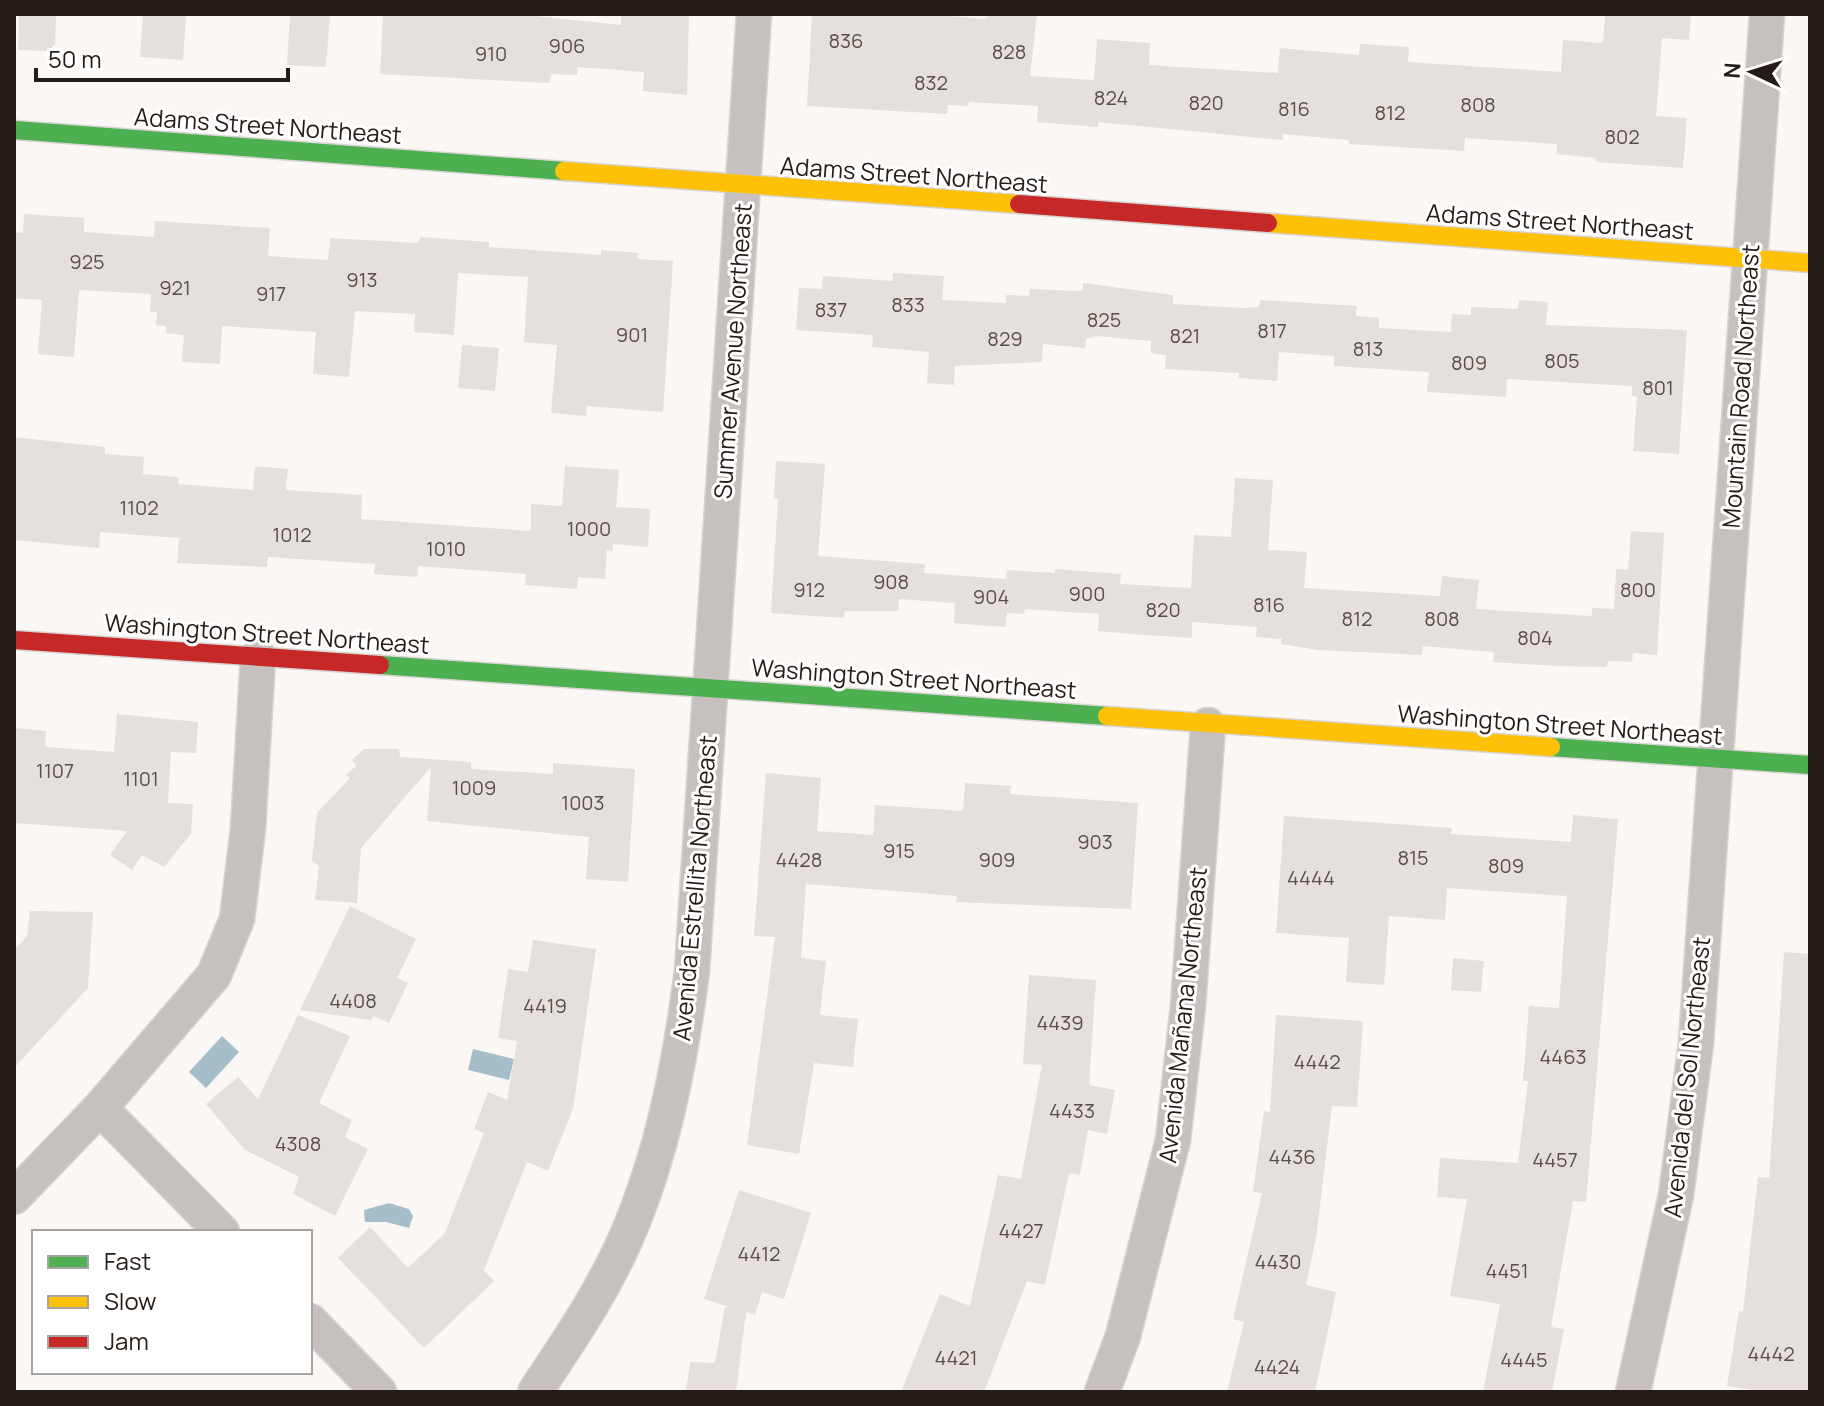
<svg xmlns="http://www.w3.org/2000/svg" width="1824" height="1406" font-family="Manrope,sans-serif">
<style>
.water{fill:#a6beca}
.building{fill:#e6e0dc}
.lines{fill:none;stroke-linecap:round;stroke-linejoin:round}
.street-casing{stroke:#d7d4d2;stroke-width:37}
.fast-casing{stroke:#d7d4d2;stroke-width:21}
.slow-casing{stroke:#d7d4d2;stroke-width:21}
.jam-casing{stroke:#d7d4d2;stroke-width:21}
.street{stroke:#c6c1bf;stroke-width:34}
.fast{stroke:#4caf50;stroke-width:18}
.slow{stroke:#ffc107;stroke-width:18}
.jam{stroke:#c62828;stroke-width:18}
.labels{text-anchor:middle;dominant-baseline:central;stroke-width:6;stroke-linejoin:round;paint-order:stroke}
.number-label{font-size:20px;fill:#584f4a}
.street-label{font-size:24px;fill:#261c17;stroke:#fff}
</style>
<rect width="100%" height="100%" fill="#faf7f5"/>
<path class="water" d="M222,1036L239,1052L206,1088L189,1072Z
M473,1049L514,1059L509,1080L468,1070Z
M389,1203L409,1209L413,1216L409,1228L386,1222H365L364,1210Z"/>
<path class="building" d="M19,14H56L55,51L18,50Z
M143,14H186L183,60L140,57Z
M290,14H330L326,67L287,65Z
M383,14H516L621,25V14H689L687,95L643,91L644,72L578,67L577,75L551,74L550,83L380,74Z
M812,14H922L987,19L988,14H1037L1030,76L1094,80L1097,39L1150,43L1149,65L1278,73L1280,48L1359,55L1360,44L1409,47L1408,62L1561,72L1563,40L1603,43L1605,14H1691L1689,40L1662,38L1656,116L1687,118L1683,168L1596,162V158L1556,154L1557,144L1465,138L1464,151L1349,144V140L1283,134V140L1098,122V127L1037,122L1038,106L969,102L968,106L948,105L947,114L807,106Z
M24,214L84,218V232L154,237L155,221L270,228L268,256L328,260L330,238L419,243L420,237L489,242V247L601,255V250L638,253L637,259L673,261L663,412L587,406L586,416L551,413L557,345L524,342L528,277L458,273L454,335L414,332L415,314L355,311L349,377L313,374L316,332L222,326L220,364L182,362L184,335L166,333V326L156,325L157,312H150L151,294L79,290L74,357L38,354L42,300L14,298V232L23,233Z
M893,273L944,276L942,300L1006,303V295L1029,296L1030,289L1083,291V283L1173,295V304L1243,308L1259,307L1260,300L1357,306L1356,316L1379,318V328L1451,332L1452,314L1471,315V307L1518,309L1519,300L1548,302L1546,325L1687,330L1679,454L1633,451L1637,397L1632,396V386L1507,379L1506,397L1427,392L1429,372L1334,366V356L1279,352L1277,381L1239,378V373L1165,369L1166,355L1151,353V341L1097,336L1086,339L1085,348L1043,344L1042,362L955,366L954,385L927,383L929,352L872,347L873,335L796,330L799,288L822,289L823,276L893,281Z
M462,345L499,348L495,391L458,388Z
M14,437L105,447V454L144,457L143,474L179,477L178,484L253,490L255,466L288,469L286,490L362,495L361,519L531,531V504L562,506L565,466L619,470L616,507L650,509L648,547L613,544V551L607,550L605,579L578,577L577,589L525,585L526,574L418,566L417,577L374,574L375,564L268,557L267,567L177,563L179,538L100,532L99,548L14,540Z
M776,461L825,464L818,556L925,564L924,573L1006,579L1007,570L1055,573V569L1121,574L1120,584L1191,588L1194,535L1231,537L1235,478L1273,480L1268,550L1307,552L1304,588L1440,596L1442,576L1479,580L1476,609L1592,616V608L1614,609L1616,569L1628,570L1631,531L1664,533L1657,655L1633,653L1632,662L1608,661L1607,667L1557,666L1493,662L1494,652L1423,646L1422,655L1318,650L1281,644L1282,639L1256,637L1257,627L1192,622V638L1145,635L1098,631L1099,614L1025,609L1024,614L1007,613L1006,627L975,625L954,623L955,603L899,599L898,611H845L844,618L771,613L778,499H774Z
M117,714L198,722L196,753L171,752L168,803L193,804L191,834L164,867L142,855L132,870L110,855L127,831L14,823V728L46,731L45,747L114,752Z
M364,749H399L400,757L471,762V769L553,774V763L635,769L628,882L586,879L589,837L427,821L431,767L361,848L357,903L315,900L319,866L312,861L317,813L350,778L346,775L356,766L352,760Z
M766,773L821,778L817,831L873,835L875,805L963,811L965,783L1011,786L1010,794L1138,803L1131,909L956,902L957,896L806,884L801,958L826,961L820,1015L858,1019L853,1067L814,1063L799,1154L747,1145L775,937L754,936Z
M1573,815L1618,819L1586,1202L1573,1201L1551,1327L1564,1329L1552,1392H1483L1500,1304L1450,1296L1467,1199L1437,1197L1440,1158L1518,1163L1528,1081H1523L1529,1006L1559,1008L1567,896L1447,888L1445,920L1389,916L1384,985L1346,982L1349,938L1276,933L1284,816L1452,828L1451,834L1571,842Z
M350,906L416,939L397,978L408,983L389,1023L374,1016L371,1020L300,1010Z
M30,911L93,912L88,988L14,1068V950L27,936Z
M533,940L596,949L573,1109L548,1171L527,1162L484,1270L494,1281L424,1348L338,1258L370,1227L408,1268L445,1233L484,1133L474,1129L488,1092L507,1100L517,1041L498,1038L508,969L528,972Z
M1784,952L1810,954V1392H1766L1727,1386L1739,1311L1743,1312L1758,1177L1769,1178Z
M1453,958L1484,961L1481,992L1451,990Z
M1029,975L1096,980L1089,1085L1115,1090L1107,1134L1088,1130L1080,1175L1069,1173L1045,1285L1027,1281L984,1392H901L940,1294L970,1306L998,1175L1021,1179L1042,1065L1023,1064Z
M298,1015L350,1036L319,1103L352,1120L345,1137L368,1149L335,1216L293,1194L299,1177L245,1150L206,1104L238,1077L258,1099Z
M1276,1015L1363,1021L1357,1107L1332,1106L1316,1238L1306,1285L1336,1292L1315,1392H1227L1244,1322L1233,1319L1262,1193L1253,1192L1264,1111L1270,1112Z
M739,1190L811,1213L784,1299L762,1292L755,1315L746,1312L736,1392H686L690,1362L715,1363L725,1307L732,1308L704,1299Z"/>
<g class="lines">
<g class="street-casing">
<path id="street" d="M100,1108L222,1232
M14,1197L100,1108L214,975L237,919L248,829L258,656
M310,1321L379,1392
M535,1392C568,1342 602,1293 626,1238C663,1153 680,1063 692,971L754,14
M1102,1392L1123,1336L1173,1140L1188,1006L1208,725
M1633,1392L1676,1195L1696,1043L1767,14"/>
</g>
<g class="fast-casing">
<path id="fast" d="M14,130L564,171
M380,665L1107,716
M1551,747L1810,765"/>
</g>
<g class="slow-casing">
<path id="slow" d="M564,171L1019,204
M1268,223L1810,263
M1107,716L1551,747"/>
</g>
<g class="jam-casing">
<path id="jam" d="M1019,204L1268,223
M14,640L380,665"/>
</g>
<use href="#street" class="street"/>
<use href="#fast" class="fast"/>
<use href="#slow" class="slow"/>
<use href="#jam" class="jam"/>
</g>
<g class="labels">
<g class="number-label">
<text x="846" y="40">836</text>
<text x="567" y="45">906</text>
<text x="1009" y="51">828</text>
<text x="491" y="53">910</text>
<text x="931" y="82">832</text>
<text x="1111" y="97">824</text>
<text x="1206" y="102">820</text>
<text x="1478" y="104">808</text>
<text x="1294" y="108">816</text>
<text x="1390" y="112">812</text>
<text x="1622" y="136">802</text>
<text x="87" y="261">925</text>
<text x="362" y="279">913</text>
<text x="175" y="287">921</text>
<text x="271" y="293">917</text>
<text x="908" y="304">833</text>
<text x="831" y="309">837</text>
<text x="1104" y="319">825</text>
<text x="1272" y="330">817</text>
<text x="632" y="334">901</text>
<text x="1185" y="335">821</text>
<text x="1005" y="338">829</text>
<text x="1368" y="348">813</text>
<text x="1562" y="360">805</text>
<text x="1469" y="362">809</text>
<text x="1658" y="387">801</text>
<text x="139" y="507">1102</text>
<text x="589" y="528">1000</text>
<text x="292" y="534">1012</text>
<text x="446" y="548">1010</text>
<text x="891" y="581">908</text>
<text x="809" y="589">912</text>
<text x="1638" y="589">800</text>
<text x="1087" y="593">900</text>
<text x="991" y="596">904</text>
<text x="1269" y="604">816</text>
<text x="1163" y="609">820</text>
<text x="1357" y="618">812</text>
<text x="1442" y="618">808</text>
<text x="1535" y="637">804</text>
<text x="55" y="770">1107</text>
<text x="141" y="778">1101</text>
<text x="474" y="787">1009</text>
<text x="583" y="802">1003</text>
<text x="1095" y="841">903</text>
<text x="899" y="850">915</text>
<text x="1413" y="857">815</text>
<text x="799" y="859">4428</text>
<text x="997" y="859">909</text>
<text x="1506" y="865">809</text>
<text x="1311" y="877">4444</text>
<text x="353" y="1000">4408</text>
<text x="545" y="1005">4419</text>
<text x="1060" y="1022">4439</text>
<text x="1563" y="1056">4463</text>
<text x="1317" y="1061">4442</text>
<text x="1072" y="1110">4433</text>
<text x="298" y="1143">4308</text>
<text x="1292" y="1156">4436</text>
<text x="1555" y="1159">4457</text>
<text x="1021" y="1230">4427</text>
<text x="759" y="1253">4412</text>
<text x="1278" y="1261">4430</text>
<text x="1507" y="1270">4451</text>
<text x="1771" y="1353">4442</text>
<text x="956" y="1357">4421</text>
<text x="1524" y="1359">4445</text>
<text x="1277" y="1366">4424</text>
</g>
<g class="street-label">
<text transform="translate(268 125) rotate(4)">Adams Street Northeast</text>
<text transform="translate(914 174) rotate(4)">Adams Street Northeast</text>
<text transform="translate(1560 221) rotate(4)">Adams Street Northeast</text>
<text transform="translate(732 351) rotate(-86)">Summer Avenue Northeast</text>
<text transform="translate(1740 386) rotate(-86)">Mountain Road Northeast</text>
<text transform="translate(267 633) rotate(4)">Washington Street Northeast</text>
<text transform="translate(914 678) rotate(4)">Washington Street Northeast</text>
<text transform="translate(1560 724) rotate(4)">Washington Street Northeast</text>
<text transform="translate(694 888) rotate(-85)">Avenida Estrellita Northeast</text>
<text transform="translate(1182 1015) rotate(-84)">Avenida Mañana Northeast</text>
<text transform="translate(1686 1077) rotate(-84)">Avenida del Sol Northeast</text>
</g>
</g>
<rect width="1824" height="1406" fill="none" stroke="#261c17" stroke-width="32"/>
<rect x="32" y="1230" width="280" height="144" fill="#ffffff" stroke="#a8a4a2" stroke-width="2"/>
<rect x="48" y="1256" width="40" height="12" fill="#4caf50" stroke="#a8a4a2" stroke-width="2"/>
<text x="104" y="1270" font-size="24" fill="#261c17">Fast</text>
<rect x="48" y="1296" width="40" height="12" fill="#ffc107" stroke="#a8a4a2" stroke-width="2"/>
<text x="104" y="1310" font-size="24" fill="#261c17">Slow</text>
<rect x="48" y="1336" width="40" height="12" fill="#c62828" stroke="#a8a4a2" stroke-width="2"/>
<text x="104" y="1350" font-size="24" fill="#261c17">Jam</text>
<g transform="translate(1752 72) rotate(274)" stroke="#ffffff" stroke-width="6" paint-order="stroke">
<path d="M0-6L14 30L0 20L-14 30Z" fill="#261c17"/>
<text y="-12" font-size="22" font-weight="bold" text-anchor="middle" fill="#261c17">N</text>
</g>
<path d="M36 68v12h252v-12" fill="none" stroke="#261c17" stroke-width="4"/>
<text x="48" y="68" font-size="24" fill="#261c17" stroke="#ffffff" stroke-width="6" paint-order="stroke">50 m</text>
</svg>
